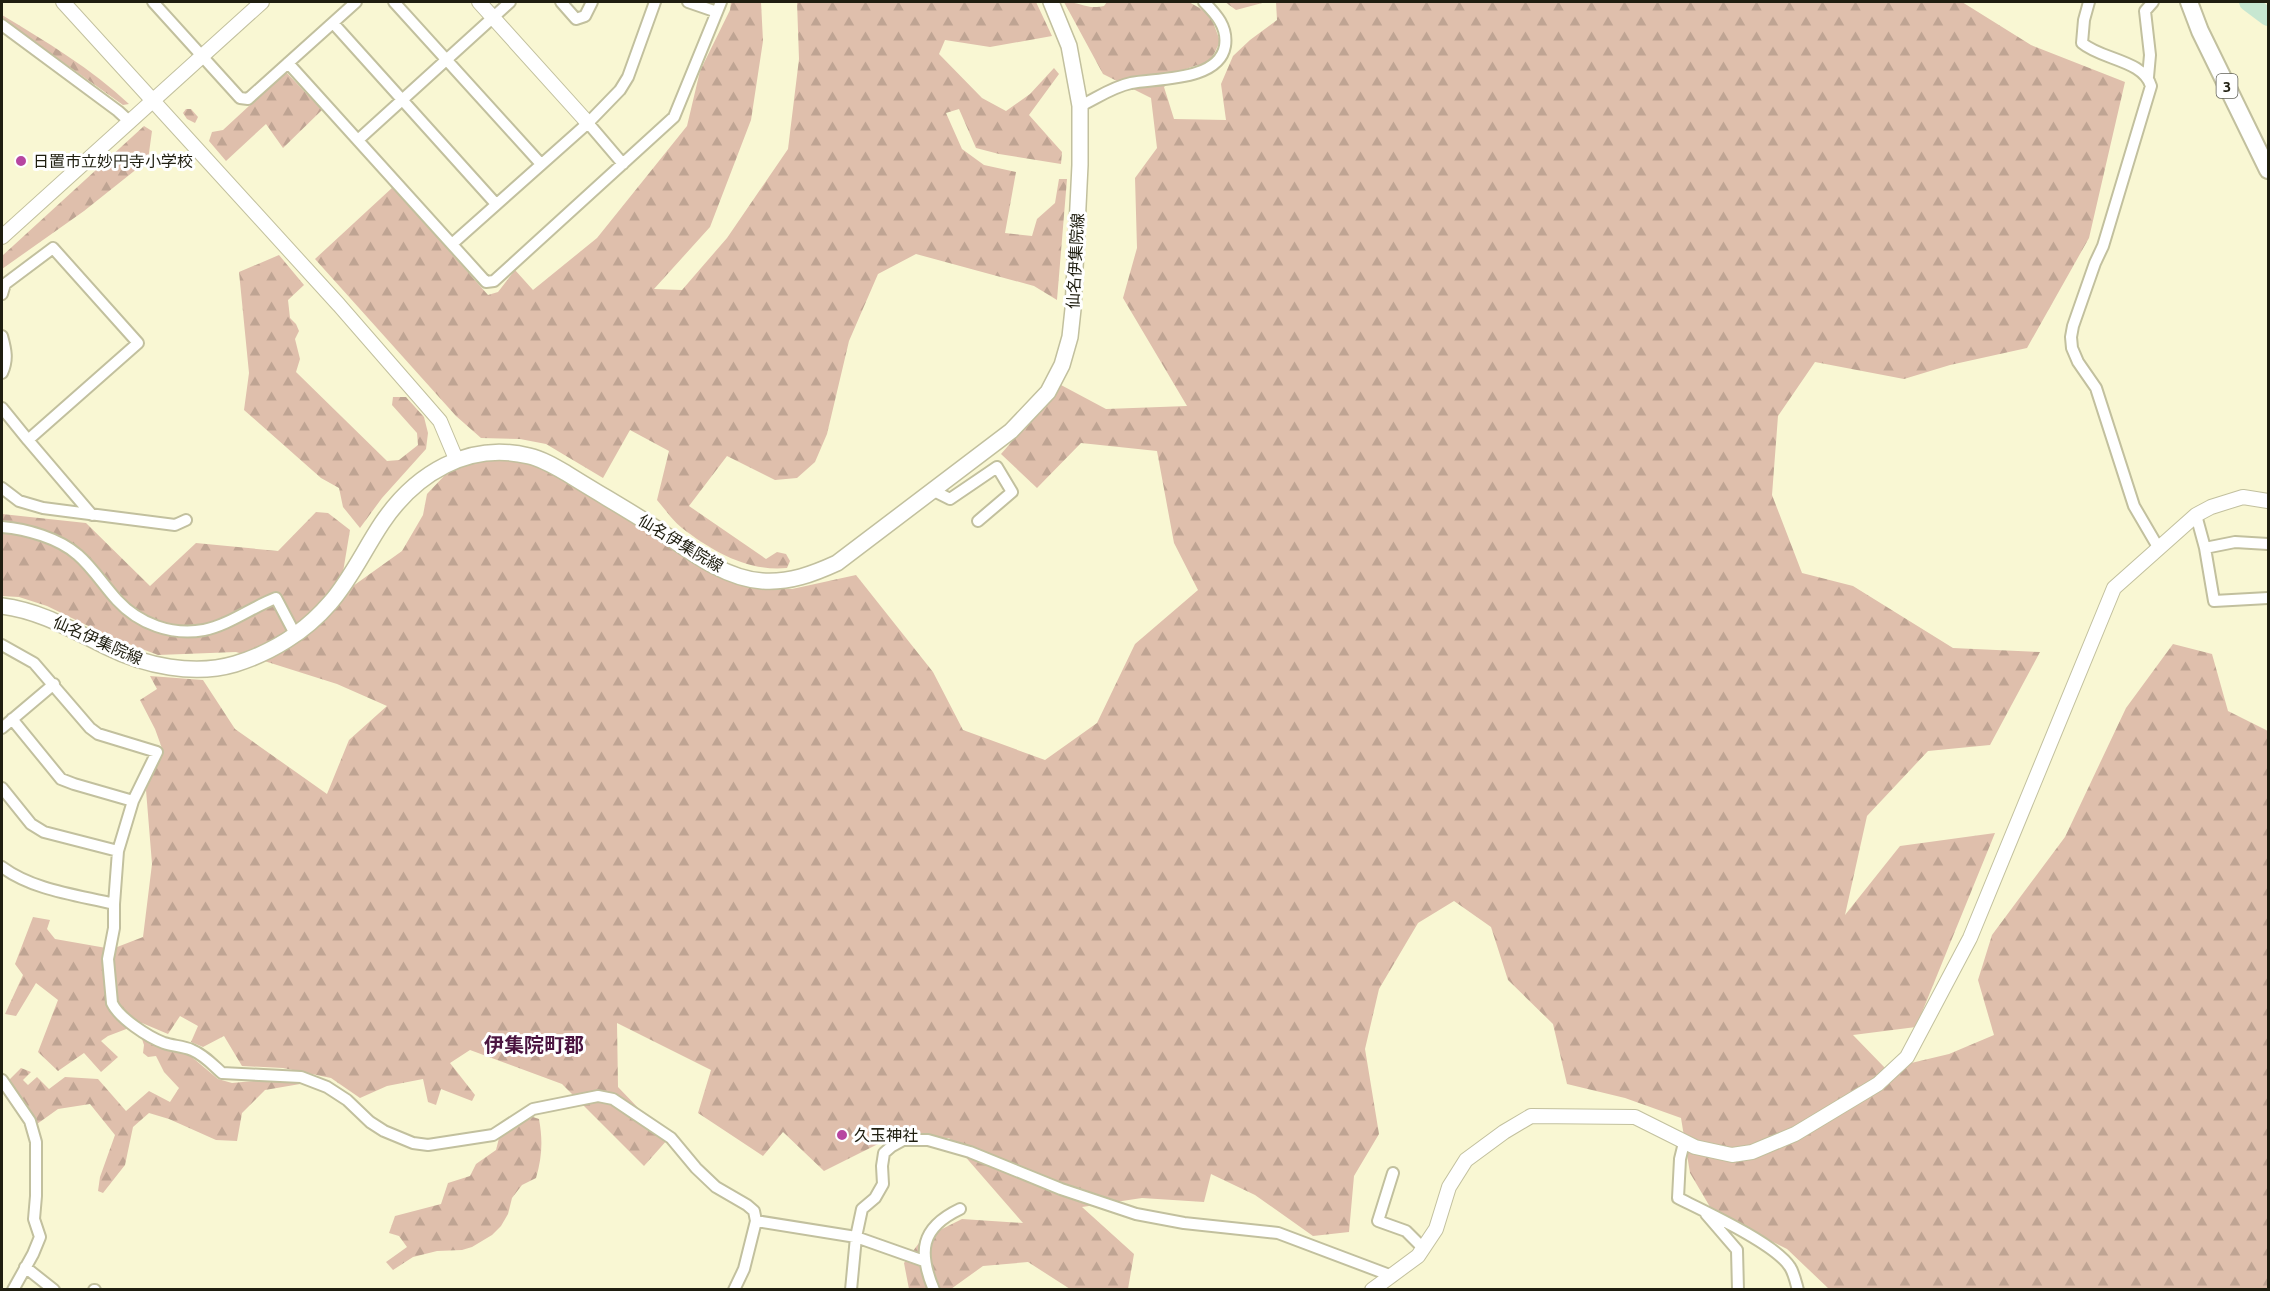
<svg xmlns="http://www.w3.org/2000/svg" width="2270" height="1291" font-family="Ubuntu,'Noto Sans JP',sans-serif">
<style>
.forest{fill:url(#forest-firs)}
.lines{fill:none;stroke-linecap:round;stroke-linejoin:round}
.river{stroke:#c7e7d1;stroke-width:18}
.minor-casing{stroke:#c2c09e;stroke-width:14}
.tertiary-casing{stroke:#c2c09e;stroke-width:16}
.secondary-casing{stroke:#c2c09e;stroke-width:18}
.trunk-casing{stroke:#c2c09e;stroke-width:20}
.minor{stroke:#fff;stroke-width:10}
.tertiary{stroke:#fff;stroke-width:14}
.secondary{stroke:#fff;stroke-width:15}
.trunk{stroke:#fff;stroke-width:16}
.poi-dot{fill:#b746a1;stroke:#fff;stroke-width:2}
.labels{text-anchor:middle;dominant-baseline:central;stroke-width:6;stroke-linejoin:round;paint-order:stroke}
.shield{fill:#fff;stroke:#626258;stroke-width:1.5}
.shield-label{font-size:15px;font-weight:bold;fill:#1f1e10}
.poi-label{font-size:16px;fill:#1f1e10;stroke:#fff;text-anchor:start}
.street-label{font-size:16px;fill:#1f1e10;stroke:#fff}
.quarter-label{font-size:20px;font-weight:bold;fill:#4b1541;stroke:#fff}
</style>
<defs>
<pattern id="forest-firs" width="22" height="20" patternUnits="userSpaceOnUse" patternTransform="scale(1.5)"><rect width="22" height="20" fill="#dfbfac"/><path d="M5 1l3.5 6h-7zM16 11l3.5 6h-7z" fill="#bfa493"/></pattern>
</defs>
<rect width="100%" height="100%" fill="#f9f7d3"/>
<path class="forest" d="M731,2H761L763,41L751,120L710,227L654,289L682,290L727,238L788,149L799,59L797,2H949L951,3L956,2H1036L1052,36L990,47L945,40L939,54L982,98L1006,111L1030,94L1054,68L1059,74L1029,115L1062,152L1061,164L999,154L976,148L959,109L946,113L962,149L984,165L1016,172L1005,233L1032,236L1037,219L1055,203L1059,179H1067L1057,300L1034,286L916,254L878,274L849,341L827,434L815,462L797,478L775,480L727,456L689,506L766,559L777,552L786,554L790,561L787,568C748,572 712,551 682,528C672,520 665,509 657,500L669,451L630,430L603,478L546,444L520,439L481,438L456,416L315,259L393,187L488,295L498,292L515,270L533,290L597,238L687,126L700,71L730,10Z
M1064,2C1081,2 1087,10 1104,6L1107,2H1189L1210,14L1220,41C1207,72 1206,59 1182,71C1175,75 1169,82 1164,87L1174,119L1226,120L1221,84L1233,56L1250,40L1277,20L1276,2H1962L2031,45L2125,82L2089,238L2027,348L1950,365L1904,379L1815,362L1778,416L1772,495L1802,573L1853,586L1953,648L2040,652L1990,745L1928,751L1867,816L1845,915L1900,846L1995,833L1916,1027L1853,1035L1886,1069L1949,1054L1994,1035L1978,980L1992,935L2065,837L2126,708L2173,644L2212,654L2228,711L2268,731V1289H1829L1787,1249L1713,1212L1690,1173L1681,1118L1625,1098L1567,1084L1553,1024L1508,980L1491,927L1454,901L1418,923L1379,989L1365,1049L1379,1134L1354,1176L1349,1232L1313,1236L1255,1195L1211,1174L1204,1202L1142,1198L1082,1207L1134,1254L1128,1289H1070L1028,1262L983,1266L951,1289H909L904,1263L922,1239L962,1219L1023,1223L949,1138L880,1143L824,1171L783,1132L763,1156L698,1113L711,1070L617,1023L618,1087L668,1139L644,1166L562,1084L470,1050L450,1063L475,1095L472,1101L441,1089L436,1105L428,1102L423,1079L387,1086L360,1098L331,1078L283,1068L242,1066L224,1036L203,1047L191,1042L198,1026L180,1016L168,1034L142,1023L108,1036L101,1041L118,1057L101,1072L84,1053L58,1071L38,1052L58,1000L36,983L16,1016L5,1014L23,975L15,964L33,917L50,920L47,929L55,939L112,949L143,937L152,864L146,790L163,751L155,729L140,700L157,689L150,676L203,680L235,729L327,794L349,740L387,706L337,684L236,652L158,655L113,638L47,606L19,597L2,596V514L86,523L150,586L196,543L278,551L316,512L328,513L350,530L342,578L353,586L402,551L423,515L427,494L445,475L467,462L506,458L540,465L753,585L792,589L856,575L933,672L963,730L1045,760L1097,723L1135,644L1198,590L1174,543L1157,451L1081,443L1037,488L1001,454L1061,385L1106,409L1187,406L1123,298L1137,248L1135,178L1157,148L1151,98L1103,74Z
M1225,2H1266L1236,10Z
M2,15C45,41 92,69 129,104L123,105L8,23L2,17Z
M286,72L322,110L283,148L266,124L226,161L209,141L212,132L223,130Z
M186,109H191L198,117L195,123L187,119L183,113Z
M144,126L152,131L148,160L84,211L2,269V256Z
M279,255L304,285L288,300L290,318L296,324L299,331L295,339L300,359L296,372L387,461L399,460L418,445L417,433L392,405L393,397H406L424,417L428,433L426,449L382,498L360,528L343,507L339,488L321,478L244,410L249,373L239,272Z
M141,1036L187,1053L218,1079L232,1083L274,1079L306,1083L265,1090L242,1113L237,1141L216,1140L169,1119L149,1113L133,1127L125,1165L103,1193L98,1191L100,1177L115,1135L90,1104L58,1109L37,1124L8,1081L21,1068L31,1072L23,1080L28,1085L37,1077L49,1089L65,1077L98,1079L126,1111L149,1091L170,1102L179,1088L164,1072L156,1056L148,1057L143,1053L144,1045Z
M530,1116L539,1119C543,1141 542,1157 536,1178L522,1185L512,1198L508,1214L501,1226L492,1235L472,1247L462,1250L437,1251L413,1257L393,1270L386,1262L407,1247L399,1236L389,1233L395,1216L441,1204L448,1183L470,1176L476,1164L496,1150L499,1138Z"/>
<g class="lines">
<path class="river" d="M2248,2L2268,17"/>
<g class="minor-casing">
<path id="minor" d="M153,2L240,98L248,99L356,2
M394,2L541,164
M561,2L576,19L585,16L592,2
M688,2L717,12
M2089,2L2084,20L2082,43C2102,60 2143,60 2151,86L2103,246L2095,263L2073,326L2071,337L2072,348L2078,362L2096,388L2134,506L2158,547
M333,23L496,204
M2,25L118,111L130,122
M288,63L486,282L494,281L674,117L721,2
M2148,77L2150,55L2145,11L2153,2
M1080,106C1097,98 1112,87 1131,83C1158,78 1219,81 1225,46C1228,27 1216,14 1204,2
M588,123L623,164
M358,140L510,2
M452,244L588,123L620,90L628,77L655,2
M2,294L5,284L53,248L138,343L28,440L2,408
M2,336C6,350 8,360 2,373
M28,440L92,515
M2,488L19,501L43,508L175,525L186,520
M934,491L950,499L997,467L1012,492L978,521
M2196,515L2205,548L2214,601L2268,598
M2,527C26,529 59,538 78,555C93,568 104,586 117,600C139,624 172,636 204,630C229,625 252,607 276,598L295,634
M2205,548L2235,542L2268,544
M2,645L34,663L90,728L98,734L157,752L133,801L118,851L114,904V928L108,959L112,1003C119,1018 148,1037 164,1043C173,1046 183,1046 192,1050C204,1055 212,1064 222,1073L301,1077L327,1087L347,1100L370,1122L384,1131L413,1143L428,1145L493,1135L533,1109L598,1096L613,1099L671,1138L696,1168L716,1187L747,1205L754,1211L756,1221L744,1269L734,1290
M12,719L61,779L74,784L133,801
M2,728L54,684
M2,788L31,824L44,832L118,851
M2,867C33,890 77,895 114,904
M2,1080L30,1121L36,1142V1196L34,1219L40,1237L33,1254L13,1290
M1684,1143L1680,1159L1678,1198C1704,1211 1776,1244 1790,1267C1794,1273 1796,1283 1798,1290
M1393,1173L1378,1221L1406,1231L1423,1248
M1706,1214L1737,1250L1738,1290
M756,1221L856,1237L924,1261
M25,1267L54,1290
M94,1290H95
M851,1290L856,1237L862,1209L875,1198L883,1184L882,1166L884,1153L892,1146L903,1140H928L970,1152L1061,1189L1136,1214L1184,1223L1278,1233L1392,1276
M934,1290C918,1252 920,1228 960,1209"/>
</g>
<g class="tertiary-casing">
<path id="tertiary" d="M63,2L339,305L440,421L456,459
M479,2L588,123
M2,237L262,2
M1372,1290L1418,1256L1436,1229L1449,1187L1466,1160L1504,1132L1531,1116L1635,1117L1695,1147L1732,1155L1752,1152L1795,1134L1878,1084L1907,1057L1970,938L2114,588L2196,515L2211,507L2243,497L2268,501"/>
</g>
<g class="secondary-casing">
<path id="secondary" d="M2,606C41,611 72,630 107,647C145,666 194,676 235,664C271,653 305,632 330,603C351,579 364,550 382,523C415,474 468,441 529,456C542,459 554,466 566,473C593,490 621,506 648,523C682,545 720,578 762,581C789,583 813,574 837,563L1011,431L1048,392L1062,365L1070,337L1073,309L1080,165V106L1069,46L1051,2"/>
</g>
<g class="trunk-casing">
<path id="trunk" d="M2189,2L2200,31L2268,170"/>
</g>
<use href="#minor" class="minor"/>
<use href="#tertiary" class="tertiary"/>
<use href="#secondary" class="secondary"/>
<use href="#trunk" class="trunk"/>
</g>
<g class="poi-dot">
<circle cx="21" cy="161" r="6"/>
<circle cx="842" cy="1135" r="6"/>
</g>
<g class="labels">
<rect class="shield" x="2216.5" y="74" width="21" height="24" rx="4.5"/>
<g class="shield-label">
<text x="2227" y="86">3</text>
</g>
<g class="poi-label">
<text x="33" y="161">日置市立妙円寺小学校</text>
<text x="854" y="1135">久玉神社</text>
</g>
<g class="street-label">
<text transform="translate(1075 261) rotate(-87)">仙名伊集院線</text>
<text transform="translate(681 543) rotate(31)">仙名伊集院線</text>
<text transform="translate(98 640) rotate(24)">仙名伊集院線</text>
</g>
<g class="quarter-label">
<text x="534" y="1044">伊集院町郡</text>
</g>
</g>
<rect width="2270" height="1291" fill="none" stroke="#1f1e10" stroke-width="6"/>
</svg>
